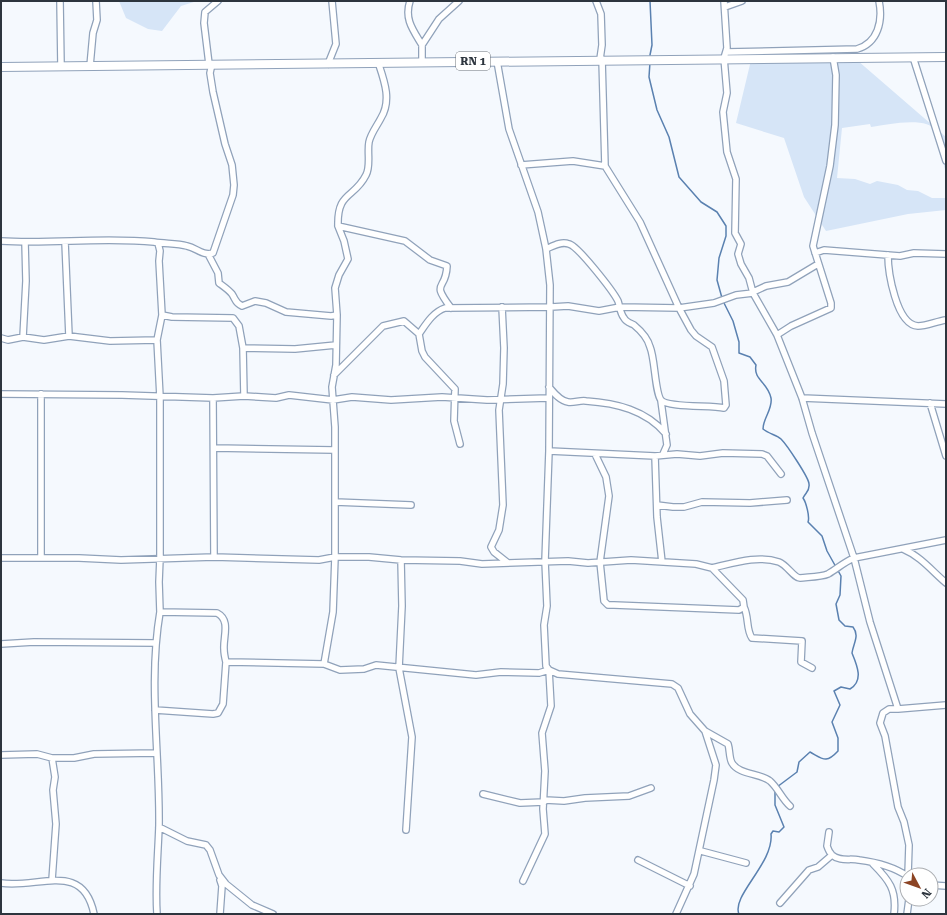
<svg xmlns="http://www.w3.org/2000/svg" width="947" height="915" font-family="'Roboto Serif',serif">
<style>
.green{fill:#d6e5f7}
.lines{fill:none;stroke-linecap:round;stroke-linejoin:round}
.stream{stroke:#5a81b0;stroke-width:1.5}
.street-casing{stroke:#90a2ba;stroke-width:8}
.primary-casing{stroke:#90a2ba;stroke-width:10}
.street{stroke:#fff;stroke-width:5.5}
.primary{stroke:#fff;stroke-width:8}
.labels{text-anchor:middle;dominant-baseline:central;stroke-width:4;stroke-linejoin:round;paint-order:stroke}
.shield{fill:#fff;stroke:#6c7278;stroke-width:1}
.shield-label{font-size:11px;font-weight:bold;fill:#2d353e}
</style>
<rect width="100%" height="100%" fill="#f5f9fe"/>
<path class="green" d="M119,1H197L181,6L162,31L148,29L126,18Z
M850,54L946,137V172C941,159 942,144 936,132C929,115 886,125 871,127L870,124L842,128L837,178L855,179L870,184L877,181L898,185L907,190L918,191L932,198H946V210L908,214L826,231L804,197L784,138L736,123L752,56Z"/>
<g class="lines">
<path class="stream" d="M650,1L652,45L650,55
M650,62L649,77L657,110L669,137L679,177L701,202L717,212L726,226V236L719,258L717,280L722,298
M723,301L733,321L739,342V353L750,357L756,365C753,380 768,382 771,398C773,409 763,418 763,429C769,434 777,435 781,439C787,445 809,478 809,484C810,491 806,492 803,498C806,502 810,517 808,522L822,536L827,551L841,576L840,595L836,604L839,620L845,626L853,627C860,636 853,644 852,653C857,665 864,681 850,689L841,687L834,691L840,705L832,722L838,738V751C826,764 823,759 810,752L799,762L797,772L777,787
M739,914C731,896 774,863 771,834L773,831L779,832L784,827L775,805V791"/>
<g class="street-casing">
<path id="street" d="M60,1L61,66
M410,1C404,19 413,30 422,45
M596,1L601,14L602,45L600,59
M724,1L727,48L724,58L727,93L723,112L727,152L736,179L735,233L741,244L738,254L741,264L749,278L753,293L777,335L802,398L812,433L854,558L870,622L898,709H889L883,713L880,723L885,736L898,807L904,822L909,845L908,875
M725,7L742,1
M726,52L857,49C878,43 883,21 879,1
M913,57L946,161
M422,61V45L439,19L459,1
M497,61L509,129L538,212L546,249L550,285L549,451L545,561L547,606L544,625L546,666L549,670L558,674L672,684L678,688L690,714L705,731L716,765L714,780L694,874L676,914
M378,62C384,80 392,100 381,118C377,126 371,133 369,142C367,152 371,166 366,175C354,199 337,191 338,226L405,241L430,260L447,266C446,292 430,280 451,308
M209,64L204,23L205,12L218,1
M328,64L336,44L332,1
M90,66L93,33L97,20L96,1
M521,165L573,161L605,166
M1,241C52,244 103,237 154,242C165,244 177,243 187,246C197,248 202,256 213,253L233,195L234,185L232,165L225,144L213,92L210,73L212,64
M65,242L69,336
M158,243L160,251L159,261L162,315L172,317L233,318L239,326L243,348L295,349L336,345
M546,249C553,246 561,241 569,244C578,246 613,291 618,301C620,307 620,313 624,318C626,322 630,323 634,325C640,330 648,339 650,347C655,358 655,393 661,400C668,408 711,405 724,408L726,405L724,381L712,347L696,336L691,330L679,308L640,222L605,166L602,59
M815,253L824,250L900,256L914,253L946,254
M208,254L218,273L219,283C223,286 229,290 232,294C236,300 235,303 242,306L255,301L266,303L286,312L331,316L337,315
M888,255C888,271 896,325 918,326C927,326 937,321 946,320
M753,292L766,286L788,282L818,264
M502,307L504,348L503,384L499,410L503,505L499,530L491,547L494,552L508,563
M162,315L157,340L160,397V558L159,582L160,612L217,613C231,620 223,637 224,649C224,654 225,658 226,662L324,664L340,670L364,669L376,665L476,675L501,672L539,673L549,670L551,706L542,733L545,771L543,809L545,834L523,881
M419,334L422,351L425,357L455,389L454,421L460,444
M777,335L791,326L831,308V303L813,246L830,166L835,125L836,75L833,57
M23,337L26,281L25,242
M1,338L8,340L23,337L44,340L69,336L110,341L157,340
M243,348L244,396
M334,375L383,326L404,321L419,334C426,324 433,312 445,308L551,307L568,306L599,311L620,307L679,308L714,303L736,295L753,293
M549,387C554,393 560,401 568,402C574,403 580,400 586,401C616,403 646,410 666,434
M1,394L122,395L213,398L244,396L276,398L289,395L333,400L352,397L391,400L442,397L487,400L548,398
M213,398L214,557
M802,398L946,404
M661,401L667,445L663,454
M930,403L946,456
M214,448L334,450
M549,451L655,456L677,454L700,456L723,453L762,454L767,456L781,474
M655,456L657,517L662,562
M335,502L411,505
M657,505L673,507H684L702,502L750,503L787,500
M903,549C920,556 932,571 946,583
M1,558H79L121,560L214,557L319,560L335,557H369L401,560L460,561L482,564L568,561L588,563L631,560L696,564L712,568L743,600L744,607L739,610L614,605H608L604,601L600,562L609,496L606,477L595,454
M41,558V394
M401,560L402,606L399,668L412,737L406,830
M712,568C734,563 757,555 779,562C787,565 794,578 800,578C808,577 821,577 828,574C837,569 844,562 854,558L946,540
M744,607C749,617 746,630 752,638L802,641L801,662L812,668
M1,644L34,642L155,643
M324,664L333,612L335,557V427L332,387L336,365L337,315L335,288L339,275L348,259L344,241L338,226
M898,709L946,705
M155,710L213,714L218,713L223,704L226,662
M705,731L728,744C730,750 729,758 732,763C739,775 760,773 770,781C778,788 782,799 790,806
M1,755L37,754L52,758H74L94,754L156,753
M483,794L520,803L544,802
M545,800L564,801L585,798L629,796L651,788
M159,827L187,841L206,845L210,850L219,875L226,884L252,905L273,914
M829,832L827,846C828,849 830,853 832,855C840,862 850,858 859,860C874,862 894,867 907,876
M701,851L746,863
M638,860L690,886
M873,864C889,880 897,890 894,914
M52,880L56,824L53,790L55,777L52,758
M220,880L222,886L220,914
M1,883C38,889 83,860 94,914
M931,885L946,886
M780,903L809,870L818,867L832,855
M157,914C155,885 158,855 159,826C160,755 148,683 160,612
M907,914L909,899"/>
</g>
<g class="primary-casing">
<path id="primary" d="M1,67C316,63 631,59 946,57"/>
</g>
<use href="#street" class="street"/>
<use href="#primary" class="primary"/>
</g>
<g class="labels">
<rect class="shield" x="456" y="52" width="34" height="18" rx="3"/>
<g class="shield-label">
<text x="473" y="61">RN 1</text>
</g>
</g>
<rect width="947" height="915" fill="none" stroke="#2d353e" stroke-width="4"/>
<g transform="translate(919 887) rotate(131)"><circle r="19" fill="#ffffff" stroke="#abaeb2"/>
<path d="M0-3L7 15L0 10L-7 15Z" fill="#8c4424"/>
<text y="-6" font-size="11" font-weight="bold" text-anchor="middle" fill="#2d353e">N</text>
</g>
</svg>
